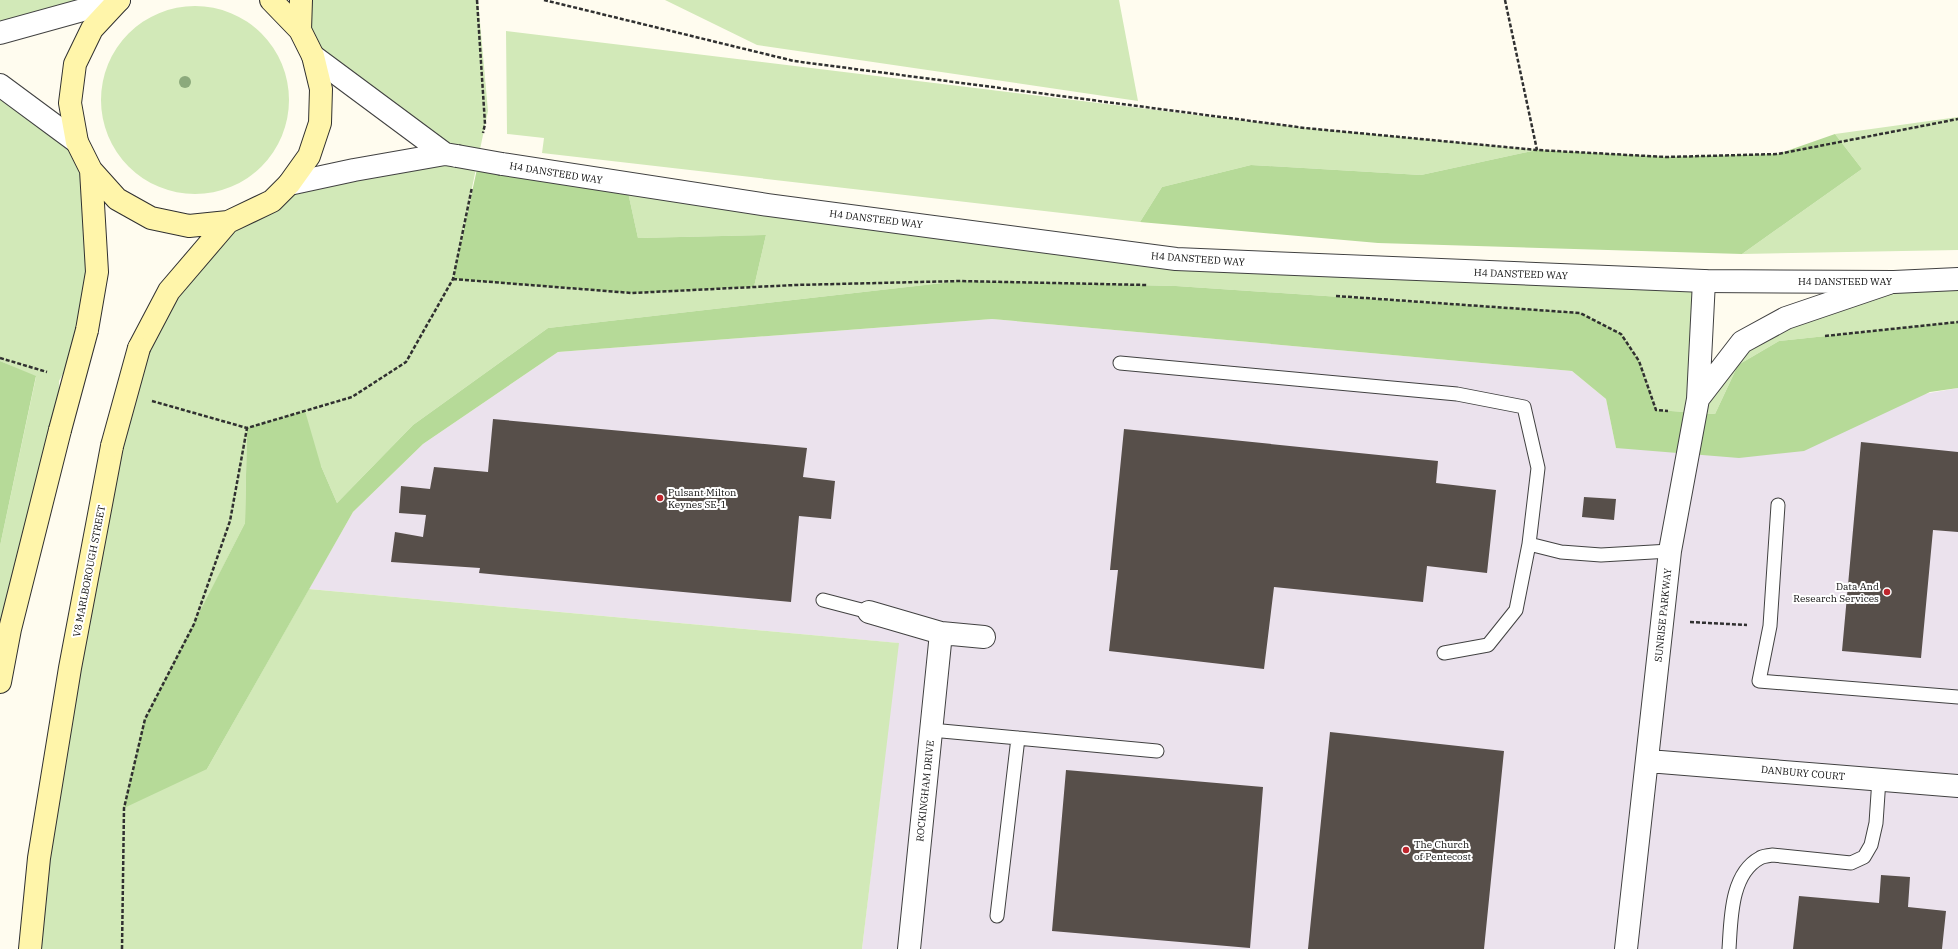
<svg xmlns="http://www.w3.org/2000/svg" width="1958" height="949" font-family="'IBM Plex Serif',serif">
<style>
.industrial{fill:#ebe2ed}
.green{fill:#d2e9b8}
.forest{fill:#b6da98}
.building{fill:#574f4a}
.lines{fill:none;stroke-linecap:round;stroke-linejoin:round}
.service-casing{stroke:#414141;stroke-width:15}
.minor-casing{stroke:#414141;stroke-width:24}
.tertiary-casing{stroke:#414141;stroke-width:24}
.secondary-casing{stroke:#303030;stroke-width:24}
.path{stroke:#303030;stroke-width:2.5;stroke-dasharray:4 2;stroke-linecap:butt}
.service{stroke:#fff;stroke-width:13}
.minor{stroke:#fff;stroke-width:22}
.tertiary{stroke:#fff;stroke-width:22}
.secondary{stroke:#fff5aa;stroke-width:22}
.tertiary-bridge-casing{stroke:#414141;stroke-width:24;stroke-linecap:butt}
.secondary-bridge-casing{stroke:#303030;stroke-width:24;stroke-linecap:butt}
.tertiary-bridge{stroke:#fff;stroke-width:22}
.secondary-bridge{stroke:#fff5aa;stroke-width:22}
.tree{fill:#8caa7c}
.poi-dot{fill:#be262d;stroke:#fff;stroke-width:1.5}
.labels{text-anchor:middle;dominant-baseline:central;stroke-width:4;stroke-linejoin:round;paint-order:stroke}
.street-label{font-size:10px;fill:#0e0e0e;stroke:#fff}
.poi-label{font-size:10px;fill:#0e0e0e;stroke:#fff;text-anchor:start}
</style>
<rect width="100%" height="100%" fill="#fffcef"/>
<path class="industrial" d="M992,319L1572,371L1606,399L1616,448L1958,388V949H862L898,643L309,589L353,512L423,444L558,352Z"/>
<path class="green" d="M0,0H119L0,33Z
M301,0H478L488,111L453,279L632,293L754,287L766,235L638,238L626,183L1176,259L1704,281L1698,398L1742,342L1894,282L1958,279V322L1779,341L1738,365L1715,414L1656,410L1639,361L1580,313L1176,286L960,281L548,328L413,425L337,503L321,466L247,428L245,523L194,624L207,769L309,589L899,643L862,949H30L39,858L139,348L228,222L289,184L444,154L313,56Z
M665,0H1119L1138,101L757,45Z
M101 100a94 94 0 1 1 188 0a94 94 0 1 1-188 0Z
M506,31L1305,128L1537,150L1421,175L1251,165L1162,187L1140,222L542,153L544,138L507,134Z
M0,85L91,170L87,330L59,381L60,430L0,682V546L36,377L0,361Z
M1958,117V250L1742,254L1862,169L1835,134Z"/>
<path class="forest" d="M1835,134L1862,169L1742,254L1378,243L1140,222L1162,187L1251,165L1421,175L1537,150L1666,157L1778,154Z
M479,160L626,183L638,238L766,235L754,287L632,293L453,279Z
M960,281L1176,286L1580,313L1621,334L1639,361L1656,410L1715,414L1738,365L1779,341L1958,322V388L1930,392L1804,451L1739,458L1616,448L1606,399L1572,371L992,319L558,352L423,444L353,512L207,769L124,808L145,719L245,523L247,428L305,411L321,466L337,503L413,425L548,328Z
M0,361L36,376L0,546Z"/>
<path class="building" d="M493,419L807,448L803,477L835,481L831,519L799,516L791,602L479,573L480,568L391,562L395,532L423,537L426,515L399,513L401,486L430,489L434,467L488,472Z
M1124,429L1438,461L1436,483L1496,490L1487,573L1427,566L1423,602L1274,587L1264,669L1109,651L1118,570H1110Z
M1861,442L1958,452V532L1933,530L1921,658L1842,651Z
M1584,497L1616,499L1614,520L1582,517Z
M1330,732L1504,751L1484,949H1308Z
M1066,770L1263,787L1250,948L1052,931Z
M1881,875L1910,877L1908,907L1946,911L1942,949H1793L1799,896L1879,903Z"/>
<g class="lines">
<g class="service-casing">
<path id="service" d="M1120,363L1457,394L1524,407L1538,468L1529,544
M1778,505L1770,626L1759,681L1958,697
M823,600L869,612
M1444,653L1488,645L1516,610L1529,544L1561,552L1601,555L1670,551
M931,730L1157,751
M997,916L1018,738
M1729,949C1731,921 1730,874 1760,858C1763,856 1768,856 1772,855L1851,863L1864,857L1871,845L1876,823L1879,779"/>
</g>
<g class="minor-casing">
<path id="minor" d="M1698,399L1742,342L1786,318L1889,283
M869,612L941,633L984,637
M1648,761L1958,786
M909,949L941,633
M1626,949L1670,551L1698,399L1704,281"/>
</g>
<g class="tertiary-casing">
<path id="tertiary" d="M0,33L119,0
M313,56L445,154
M0,85L77,142
M502,164L768,205L1176,259L1704,281L1894,282L1958,279
M289,184L354,170L445,154L457,156"/>
</g>
<g class="secondary-casing">
<path id="secondary" d="M119,0L92,29L75,64L70,103L77,142L91,170L117,199L151,218L189,226L228,222L272,201L289,184L309,156L320,123L321,89L313,56L300,30L271,0
M300,30L301,0
M87,330L97,272L91,170
M139,348L169,291L228,222
M0,682L10,629L60,430
M30,949L39,858L70,668L112,446"/>
</g>
<path class="path" d="M477,0L485,124L483,133
M544,0L794,61L1305,128L1537,150L1666,157L1778,154L1958,119
M1505,0L1537,150
M453,279L632,293L795,285L960,281L1147,285
M1336,296L1580,313L1621,334L1639,361L1656,410L1668,411
M1825,336L1958,322
M0,358L47,372
M152,401L247,428L352,397L406,362L453,279L472,187
M1690,622L1747,625
M122,949L124,808L145,719L194,624L230,521L247,428"/>
<use href="#service" class="service"/>
<use href="#minor" class="minor"/>
<use href="#tertiary" class="tertiary"/>
<use href="#secondary" class="secondary"/>
<g class="tertiary-bridge-casing">
<path id="tertiary-bridge" d="M457,156L502,164"/>
</g>
<g class="secondary-bridge-casing">
<path id="secondary-bridge" d="M60,430L87,330
M112,446L139,348"/>
</g>
<use href="#tertiary-bridge" class="tertiary-bridge"/>
<use href="#secondary-bridge" class="secondary-bridge"/>
</g>
<circle class="tree" cx="185" cy="82" r="6"/>
<g class="poi-dot">
<circle cx="660" cy="498" r="4"/>
<circle cx="1887" cy="592" r="4"/>
<circle cx="1406" cy="850" r="4"/>
</g>
<g class="labels">
<g class="street-label">
<text transform="translate(556 173) rotate(9)">H4 DANSTEED WAY</text>
<text transform="translate(876 219) rotate(7)">H4 DANSTEED WAY</text>
<text transform="translate(1198 259) rotate(4)">H4 DANSTEED WAY</text>
<text transform="translate(1521 274) rotate(2)">H4 DANSTEED WAY</text>
<text x="1845" y="281">H4 DANSTEED WAY</text>
<text transform="translate(89 571) rotate(-79)">V8 MARLBOROUGH STREET</text>
<text transform="translate(1663 615) rotate(-84)">SUNRISE PARKWAY</text>
<text transform="translate(1803 773) rotate(5)">DANBURY COURT</text>
<text transform="translate(925 791) rotate(-84)">ROCKINGHAM DRIVE</text>
</g>
<g class="poi-label">
<text x="668" y="492">Pulsant Milton<tspan x="668" dy="12">Keynes SE-1</tspan></text>
<text x="1879" y="586" text-anchor="end">Data And<tspan x="1879" dy="12">Research Services</tspan></text>
<text x="1414" y="844">The Church<tspan x="1414" dy="12">of Pentecost</tspan></text>
</g>
</g>
</svg>
